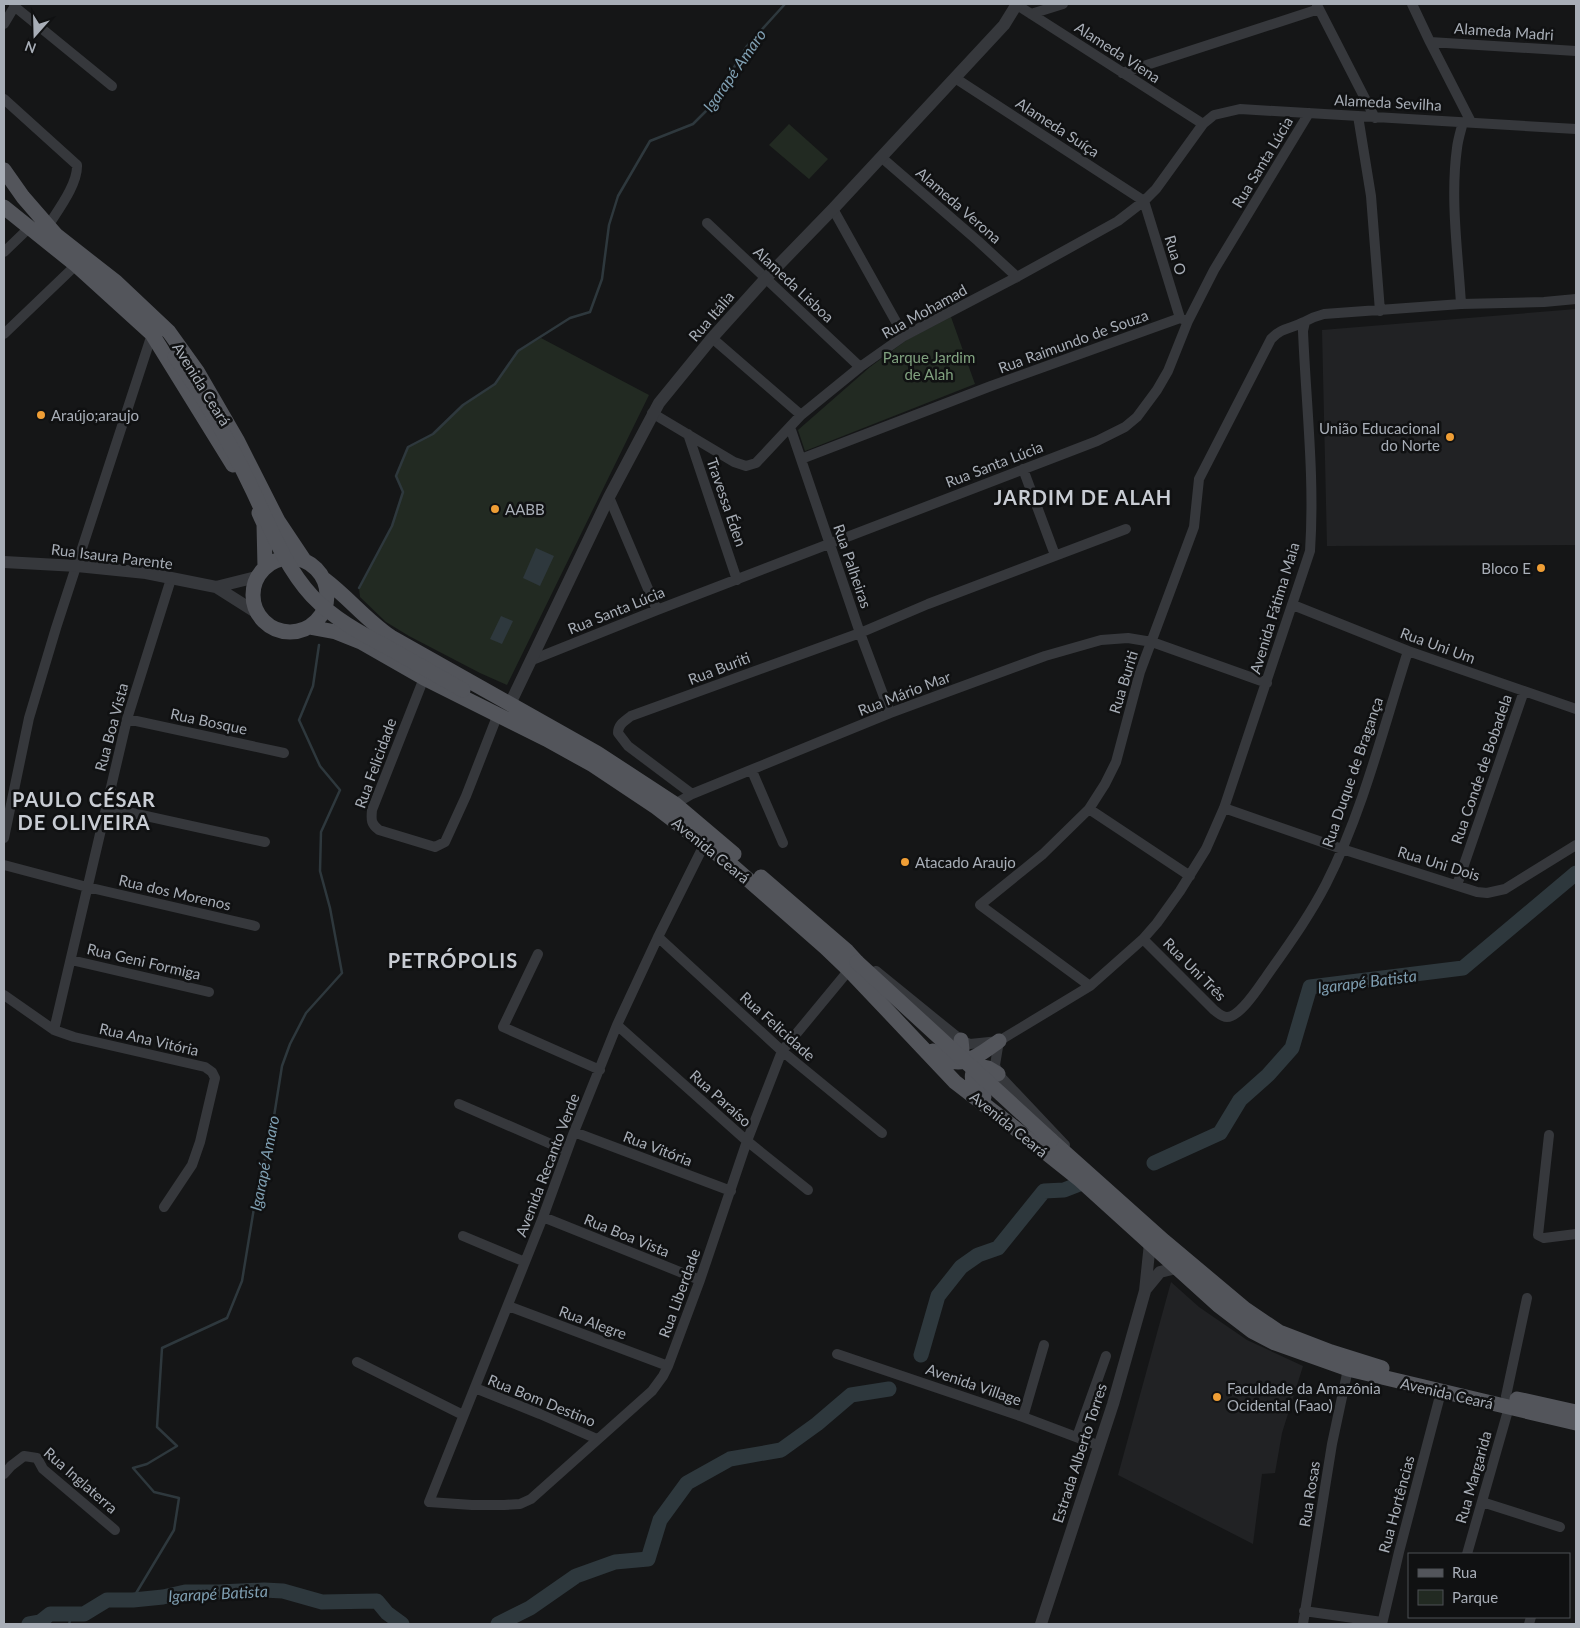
<svg xmlns="http://www.w3.org/2000/svg" width="1580" height="1628" font-family="Lato,sans-serif">
<style>
.built{fill:#212224}
.green{fill:#222a22}
.water{fill:#2e383d}
.lines{fill:none;stroke-linecap:round;stroke-linejoin:round}
.stream{stroke:#2e383d;stroke-width:2.5}
.river{stroke:#2e383d;stroke-width:15}
.minor{stroke:#36383c;stroke-width:10}
.tertiary{stroke:#36383c;stroke-width:12}
.primary{stroke:#53555b;stroke-width:15}
.primary-bridge{stroke:#53555b;stroke-width:15}
.poi-dot{fill:#ef9e35;stroke:#101112;stroke-width:2}
.labels{text-anchor:middle;dominant-baseline:central;stroke-width:5;stroke-linejoin:round;paint-order:stroke}
.street-label{font-size:15px;fill:#a8aeb7;stroke:#101112}
.park-label{font-size:15px;fill:#80a27f;stroke:#101112}
.poi-label{font-size:15px;fill:#a8aeb7;stroke:#101112;text-anchor:start}
.water-label{font-size:16px;font-style:italic;fill:#7f9fb2;stroke:#101112}
.district-label{font-size:20px;font-weight:bold;letter-spacing:1px;fill:#c8ccd3;stroke:#101112}
</style>
<rect width="100%" height="100%" fill="#151617"/>
<path class="built" d="M1576,309V545L1327,546L1322,330Z
M1171,1282L1199,1307L1247,1340L1303,1366L1282,1433L1275,1473L1262,1474L1253,1544L1118,1475Z"/>
<path class="green" d="M789,124L828,159L809,179L769,145Z
M951,317L975,384L805,451L798,430L870,367L908,339Z
M541,338L649,395L507,685L480,673L409,636L386,622L360,597L359,588L392,526L403,492L396,476L408,447L433,434L463,405L495,384L518,351Z"/>
<path class="water" d="M536,548L554,556L540,586L523,578Z
M501,616L513,621L502,644L490,639Z"/>
<g class="lines">
<path class="stream" d="M359,588L392,526L403,492L396,476L408,447L433,434L463,405L495,384L518,351L570,318L590,312L602,279L609,225L618,196L650,141L693,124L710,107L747,46L785,4
M132,1600L174,1530L179,1498L154,1492L133,1468L147,1464L177,1446L157,1427L162,1348L227,1318L242,1281L255,1202L272,1129L282,1066L290,1044L306,1013L342,973L330,908L320,871L321,832L340,790L320,766L299,720L313,686L319,645
M69,1624L72,1614"/>
<path class="river" d="M1154,1163L1220,1133L1240,1100L1268,1075L1292,1048L1310,987L1463,968L1576,873
M921,1355L938,1296L961,1267L978,1255L998,1248L1044,1191L1064,1190L1082,1183
M29,1624L40,1622L50,1614H84L107,1600H133L163,1597L185,1592H219L264,1590L283,1591L322,1602L377,1601L387,1613L402,1624
M498,1624L530,1608L576,1576L615,1562L648,1559L660,1520L687,1483L730,1459L781,1450L817,1424L851,1395L889,1389"/>
<path class="minor" d="M1412,4L1430,42L1471,122
M1017,5L1203,124
M1317,5L1375,118
M14,6L112,86
M1031,14L1063,4
M4,24L16,4
M1430,42L1576,51
M1122,73L1319,9
M955,78L1144,201L1180,318
M4,99L77,165C78,184 58,210 48,226
M1358,116L1371,196L1380,311
M881,157L978,241L1017,277
M833,209L904,336
M707,223L860,367
M4,252L30,227
M1461,304C1458,253 1450,199 1457,148C1458,139 1461,130 1463,122
M4,334L76,265
M712,338L801,415
M652,413L734,462L746,466L756,463L801,415L860,367L904,336L1017,277L1118,221L1144,201L1156,189L1203,124L1214,115L1240,109L1576,129
M790,427L860,633L890,713
M688,434L737,580
M801,459L991,386L1180,318L1188,321
M1023,469L1055,555
M609,497L657,610
M1293,605L1408,651L1576,709
M532,660L657,610L1097,441L1125,427L1137,417L1157,390L1168,371L1188,321L1214,270L1309,113
M424,678L372,810C371,820 371,824 379,830L435,847L445,842L466,796L498,714
M127,719L284,753
M752,771L783,843
M692,794L628,746L618,733C618,724 625,721 631,716L860,633L928,604L1126,529
M675,804L692,794L890,713L1045,656L1101,640L1128,638L1152,642L1267,683
M105,807L265,842
M1224,808L1342,849L1477,892L1487,893L1505,889L1576,845
M1089,809L1190,876
M4,838L29,718L56,628L152,334
M705,843L658,937L617,1025L574,1132L543,1217L429,1502L472,1505H504L520,1504L531,1499L652,1391L663,1376L668,1366L700,1280L747,1141L782,1051L849,970
M4,865L87,887L255,926
M1457,885L1524,691
M658,937L782,1051L882,1133
M1143,939L1214,1010C1218,1013 1222,1017 1227,1017C1240,1017 1259,987 1266,977C1287,947 1309,917 1326,884C1363,811 1383,729 1408,651
M538,954L503,1027L600,1070
M71,960L209,992
M876,971L961,1040L970,1044L999,1041L1090,986L1143,939L1157,923L1180,891L1206,849L1224,808L1310,551C1315,478 1306,404 1303,331L1305,322
M1090,986L980,905L1043,854L1089,809L1105,784L1116,762L1140,672L1194,527L1199,479L1271,339C1282,327 1291,329 1304,322C1311,318 1316,316 1324,314L1461,304L1544,302L1576,299
M4,995L54,1030L74,1037L205,1067L212,1072L215,1078L200,1142L192,1165L164,1207
M617,1025L747,1141L808,1190
M54,1030L127,719L171,579
M999,1041L995,1065L998,1074L1065,1145
M459,1104L567,1151
M574,1132L731,1191
M1549,1135L1538,1235L1544,1238L1576,1234
M543,1217L700,1280
M463,1236L525,1262
M508,1306L668,1366
M837,1354L1023,1417L1100,1446
M357,1362L463,1415
M475,1388L540,1414L597,1439
M1506,1396L1527,1298
M1023,1417L1044,1345
M1077,1437L1106,1356
M4,1474L11,1466L24,1456L37,1458L43,1469L115,1530
M1482,1502L1560,1527
M1467,1554L1509,1407
M1304,1611L1382,1622
M1303,1624L1332,1444L1348,1369
M1382,1624L1399,1552L1441,1392
M1529,1624L1531,1617"/>
<path class="tertiary" d="M4,562L77,566L146,573L216,587L257,613
M216,587L256,577
M510,704L609,497L659,403L712,338L766,278L833,209L1004,25L1017,4
M1146,1289L1160,1272L1176,1268
M1041,1624L1113,1404L1145,1291L1150,1243"/>
<path class="primary" d="M4,170L23,197L56,235L116,282L169,332L197,371L237,440L278,521L304,560
M4,207L76,265L152,334L233,465
M259,513L264,524L265,567
M253 595a37 37 0 1 1 74 0a37 37 0 1 1-74 0Z
M324,579C348,597 366,620 391,637L597,753L675,804L734,854
M309,627L336,632L361,642L424,678L546,739L593,765L656,807L728,862L825,947L849,970L955,1082L1016,1129L1080,1180L1218,1305L1252,1331L1275,1343L1348,1369L1576,1423
M761,877L847,951L857,962
M933,1051C959,1073 975,1058 999,1041
M950,1061L962,1050L961,1040
M984,1097C976,1089 965,1075 979,1066L988,1068L998,1074
M1051,1140L1164,1241L1245,1309L1279,1332L1331,1352L1382,1368
M1517,1399L1576,1412"/>
<path class="primary-bridge" d="M175,357C204,396 232,447 253,491C270,527 285,567 312,596C333,618 360,633 387,647C412,661 438,676 463,690
M857,962L1051,1140"/>
</g>
<g class="poi-dot">
<circle cx="41" cy="415" r="5"/>
<circle cx="1450" cy="437" r="5"/>
<circle cx="495" cy="509" r="5"/>
<circle cx="1541" cy="568" r="5"/>
<circle cx="905" cy="862" r="5"/>
<circle cx="1217" cy="1397" r="5"/>
</g>
<g class="labels">
<g class="street-label">
<text transform="translate(1504 31) rotate(4)">Alameda Madri</text>
<text transform="translate(1118 52) rotate(33)">Alameda Viena</text>
<text transform="translate(1388 102) rotate(3)">Alameda Sevilha</text>
<text transform="translate(1058 127) rotate(33)">Alameda Suíça</text>
<text transform="translate(1262 162) rotate(-59)">Rua Santa Lúcia</text>
<text transform="translate(959 205) rotate(41)">Alameda Verona</text>
<text transform="translate(1176 255) rotate(73)">Rua O</text>
<text transform="translate(794 284) rotate(43)">Alameda Lisboa</text>
<text transform="translate(924 311) rotate(-29)">Rua Mohamad</text>
<text transform="translate(711 316) rotate(-49)">Rua Itália</text>
<text transform="translate(1073 341) rotate(-20)">Rua Raimundo de Souza</text>
<text transform="translate(202 384) rotate(58)">Avenida Ceará</text>
<text transform="translate(994 464) rotate(-21)">Rua Santa Lúcia</text>
<text transform="translate(727 502) rotate(71)">Travessa Éden</text>
<text transform="translate(112 556) rotate(7)">Rua Isaura Parente</text>
<text transform="translate(853 566) rotate(71)">Rua Palheiras</text>
<text transform="translate(1274 608) rotate(-73)">Avenida Fátima Maia</text>
<text transform="translate(616 610) rotate(-22)">Rua Santa Lúcia</text>
<text transform="translate(1438 645) rotate(20)">Rua Uni Um</text>
<text transform="translate(719 668) rotate(-21)">Rua Buriti</text>
<text transform="translate(1123 682) rotate(-73)">Rua Buriti</text>
<text transform="translate(904 693) rotate(-21)">Rua Mário Mar</text>
<text transform="translate(209 721) rotate(12)">Rua Bosque</text>
<text transform="translate(111 727) rotate(-75)">Rua Boa Vista</text>
<text transform="translate(375 763) rotate(-70)">Rua Felicidade</text>
<text transform="translate(1481 769) rotate(-71)">Rua Conde de Bobadela</text>
<text transform="translate(1352 772) rotate(-71)">Rua Duque de Bragança</text>
<text transform="translate(711 850) rotate(39)">Avenida Ceará</text>
<text transform="translate(1439 863) rotate(17)">Rua Uni Dois</text>
<text transform="translate(175 892) rotate(13)">Rua dos Morenos</text>
<text transform="translate(144 961) rotate(13)">Rua Geni Formiga</text>
<text transform="translate(1195 969) rotate(45)">Rua Uni Três</text>
<text transform="translate(778 1026) rotate(42)">Rua Felicidade</text>
<text transform="translate(149 1039) rotate(13)">Rua Ana Vitória</text>
<text transform="translate(721 1098) rotate(42)">Rua Paraíso</text>
<text transform="translate(1009 1124) rotate(39)">Avenida Ceará</text>
<text transform="translate(658 1148) rotate(21)">Rua Vitória</text>
<text transform="translate(547 1165) rotate(-69)">Avenida Recanto Verde</text>
<text transform="translate(627 1235) rotate(22)">Rua Boa Vista</text>
<text transform="translate(679 1293) rotate(-70)">Rua Liberdade</text>
<text transform="translate(593 1322) rotate(20)">Rua Alegre</text>
<text transform="translate(974 1384) rotate(19)">Avenida Village</text>
<text transform="translate(1447 1393) rotate(13)">Avenida Ceará</text>
<text transform="translate(542 1400) rotate(22)">Rua Bom Destino</text>
<text transform="translate(1079 1453) rotate(-72)">Estrada Alberto Torres</text>
<text transform="translate(1473 1477) rotate(-74)">Rua Margarida</text>
<text transform="translate(81 1480) rotate(41)">Rua Inglaterra</text>
<text transform="translate(1309 1494) rotate(-81)">Rua Rosas</text>
<text transform="translate(1396 1504) rotate(-75)">Rua Hortências</text>
</g>
<g class="park-label">
<text x="929" y="357">Parque Jardim<tspan x="929" dy="17">de Alah</tspan></text>
</g>
<g class="poi-label">
<text x="51" y="415">Araújo;araujo</text>
<text x="1440" y="428" text-anchor="end">União Educacional<tspan x="1440" dy="17">do Norte</tspan></text>
<text x="505" y="509">AABB</text>
<text x="1531" y="568" text-anchor="end">Bloco E</text>
<text x="915" y="862">Atacado Araujo</text>
<text x="1227" y="1388">Faculdade da Amazônia<tspan x="1227" dy="17">Ocidental (Faao)</tspan></text>
</g>
<g class="water-label">
<text transform="translate(734 70) rotate(-55)">Igarapé Amaro</text>
<text transform="translate(1367 981) rotate(-7)">Igarapé Batista</text>
<text transform="translate(264 1163) rotate(-79)">Igarapé Amaro</text>
<text transform="translate(218 1593) rotate(-3)">Igarapé Batista</text>
</g>
<g class="district-label">
<text x="1083" y="497">JARDIM DE ALAH</text>
<text x="84" y="799">PAULO CÉSAR<tspan x="84" dy="23">DE OLIVEIRA</tspan></text>
<text x="453" y="960">PETRÓPOLIS</text>
</g>
</g>
<rect width="1580" height="1628" fill="none" stroke="#a8aeb7" stroke-width="10"/>
<rect x="1408" y="1553" width="162" height="65" fill="#101112" stroke="#4d5054"/>
<rect x="1418" y="1569" width="25" height="8" fill="#53555b" stroke="#4d5054"/>
<text x="1452" y="1578" font-size="15" fill="#a8aeb7">Rua</text>
<rect x="1418" y="1590" width="25" height="15" fill="#222a22" stroke="#4d5054"/>
<text x="1452" y="1603" font-size="15" fill="#a8aeb7">Parque</text>
<g transform="translate(35 35) rotate(200)" stroke="#101112" stroke-width="4" paint-order="stroke">
<path d="M0-4L9 19L0 12L-9 19Z" fill="#a8aeb7"/>
<text y="-8" font-size="14" font-weight="bold" text-anchor="middle" fill="#a8aeb7">N</text>
</g>
</svg>
